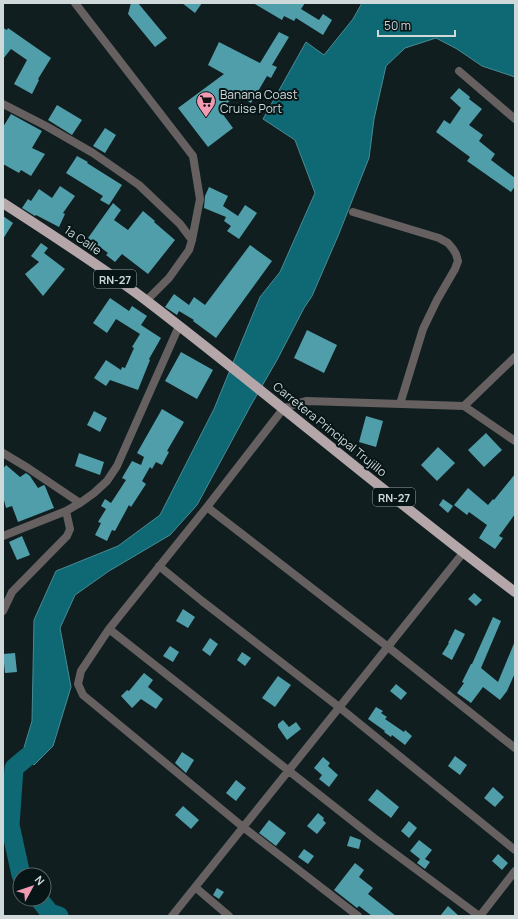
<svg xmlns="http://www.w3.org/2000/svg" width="518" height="919" font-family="Manrope,sans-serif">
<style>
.water{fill:#0e6974;stroke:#488b93}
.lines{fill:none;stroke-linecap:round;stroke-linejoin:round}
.river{stroke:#0e6974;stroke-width:19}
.building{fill:#509eaa}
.street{stroke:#676061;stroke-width:8}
.primary{stroke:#b4a6a9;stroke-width:10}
.labels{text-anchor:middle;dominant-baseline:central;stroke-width:4;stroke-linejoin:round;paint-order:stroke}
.shield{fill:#071517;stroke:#949ea0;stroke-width:1}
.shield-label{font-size:11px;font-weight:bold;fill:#d0d9da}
.poi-label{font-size:12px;fill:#d0d9da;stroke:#071517;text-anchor:start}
.street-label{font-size:12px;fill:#d0d9da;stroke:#071517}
</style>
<rect width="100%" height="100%" fill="#101e20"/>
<path class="water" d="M362,3H515V77L482,66L457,49L436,38L405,48L386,66L374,119L369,158L338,236L312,296L304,308L277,360L251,405L197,505L170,535L109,571L75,595L60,628L71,687L53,746L34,765L23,751L32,721L34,620L56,571L118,546L160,515L214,409L260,297L280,272L315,193L295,140L263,119L306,42L324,55L353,19Z"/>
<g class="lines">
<path class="river" d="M21,875L10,825L14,768L27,757
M39,899L50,913L59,916"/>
</g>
<path class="building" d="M131,3H138L167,38L155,47L128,14Z
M182,3H202L195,13Z
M253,3H305L301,9L319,20L323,14L332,20L323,35L296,18L294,21L284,16L282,20Z
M3,28L7,30L8,28L51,58L38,79L39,80L32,94L14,84L27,60L11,49L3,59Z
M279,32L289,37L272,65L277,67L271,78L267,76L251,103L238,95L219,109L233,128L208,147L178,108L224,74L208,65L219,42L260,63Z
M459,88L470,97L469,99L482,109L469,125L483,135L479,141L495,154L491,160L515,178V186L511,192L467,161L470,157L436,132L444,120L450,124L461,108L450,98Z
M57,105L82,120L72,135L48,120Z
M11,114L42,131L32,148L45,154L31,176L21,170L19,173L3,164V127Z
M105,128L116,135L105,153L93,146Z
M77,156L88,162L87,163L122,185L109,205L100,200L103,196L66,173Z
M60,186L75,196L63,213L65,214L59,227L36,215L35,216L22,208L28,199L31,201L39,189L52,198Z
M209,187L228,196L223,206L238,216L245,205L257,213L239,239L227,231L231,226L224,221L226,217L204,208L205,196Z
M113,203L121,210L114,220L128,230L143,211L155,221L154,222L175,240L148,274L122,254L115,262L106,255L108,253L88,238Z
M3,216L13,223L3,239Z
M41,243L48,248L44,253L65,269L43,296L25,274L39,262L31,256Z
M250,245L272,261L216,338L193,321L194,320L179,311L177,315L165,307L174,294L189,305L194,297L205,305Z
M110,298L129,311L132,306L147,316L141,325L161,338L149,359L150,360L138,390L110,380L106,386L94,378L106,360L121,370L122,367L125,368L134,348L132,347L140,334L116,319L107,333L93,323Z
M307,330L337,345L324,373L294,358Z
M181,352L213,370L197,399L165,381Z
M162,409L184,422L167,451L169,452L162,465L156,462L152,469L150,467L142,481L146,484L131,507L129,505L115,531L112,530L107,541L95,535L101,523L98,522L106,509L101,506L105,499L111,503L126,480L122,478L132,461L141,465L144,457L137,453Z
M94,411L107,418L100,432L87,425Z
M366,416L383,421L376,447L359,442Z
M486,433L502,450L484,467L468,450Z
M438,447L455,463L437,481L421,465Z
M79,453L104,462L100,475L75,466Z
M6,465L20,477L26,473L30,476L38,488L44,485L45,486L54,508L18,522L12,506L6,508L3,496V469Z
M515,474V514L499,536L503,538L495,549L479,538L487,525L469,512L467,515L454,505L468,488L488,505L493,499L494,500Z
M443,499L453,506L448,513L439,505Z
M22,536L30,555L17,560L9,542Z
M474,593L482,600L476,606L468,599Z
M183,609L195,617L188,628L176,621Z
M493,617L501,621L481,668L498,682L515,641V673L507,691L500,700L483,687L471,703L457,693L464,683L462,682L471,664H472Z
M455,629L465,634L452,660L442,654L449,643H448Z
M210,638L218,644L210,656L202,650Z
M170,646L179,652L173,662L163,656Z
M242,652L251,658L245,666L237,660Z
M15,653L17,672L5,673L3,654Z
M144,673L153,680L148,687L163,699L156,709L141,699L132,708L121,696L127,690L129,691Z
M278,676L291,685L275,707L262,698Z
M396,684L407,693L401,700L390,691Z
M376,707L383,711L381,713L387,717L385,719L404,732L405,730L412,736L405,745L392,735L391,737L384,732L385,731L368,719Z
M283,720L289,727L296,722L301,729L287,740L278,727V724Z
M182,752L194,760L186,773L175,763Z
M455,756L467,765L460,775L448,766Z
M323,757L330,763L328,766L338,775L329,787L319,779L322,775L314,768Z
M236,780L246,788L236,801L226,793Z
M493,787L504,797L495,807L484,798Z
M377,789L399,807L391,818L368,800Z
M183,806L199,820L191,829L175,815Z
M318,813L324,818L323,820L326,823L317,834L307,826Z
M269,820L286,833L276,846L259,833Z
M409,821L417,828L409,838L401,831Z
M350,836L361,840L359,849L347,846Z
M419,840L432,850L425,859L430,862L425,869L417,863L420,859L410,851Z
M304,849L314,856L308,864L298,857Z
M498,854L508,863L502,870L492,861Z
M355,863L364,870L359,877L373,888L368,894L396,916H372L359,906L357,908L334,890Z
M217,888L224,892L219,899L213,895Z
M448,906L459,916H440Z"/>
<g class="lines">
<path class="street" d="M75,3L193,156L200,199L192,240L189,250L169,278L146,301
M459,71L515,119
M3,104L46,126L93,153L139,185L180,224L192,240
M353,212L439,238L448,243L453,249L456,254L458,261L455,269L437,300L423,329L400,404
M464,406L515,441
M3,453L28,468L80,503
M207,507L388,647L515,748
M3,536L66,511L80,503L94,493L107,481L117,466L179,326
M159,566L202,601L339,707L515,850
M3,611L12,592L67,536L70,529L66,511
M109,629L374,838L479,916
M195,887L229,916
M172,916L463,553
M358,916L243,827L83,695L78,684L81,671L109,629L207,507L283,409L295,404L307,401L464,406L515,357
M480,916L515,871"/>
<path class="primary" d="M3,203C52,235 101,266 147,301C271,396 390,498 515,592"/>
</g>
<defs>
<g id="supermarket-pin" transform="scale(1)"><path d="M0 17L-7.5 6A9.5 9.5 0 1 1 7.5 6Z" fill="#f19ab2" stroke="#071517"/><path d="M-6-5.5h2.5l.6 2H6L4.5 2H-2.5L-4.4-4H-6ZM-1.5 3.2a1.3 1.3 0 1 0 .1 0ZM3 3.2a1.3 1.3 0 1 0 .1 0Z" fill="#111"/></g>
</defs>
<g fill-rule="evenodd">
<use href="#supermarket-pin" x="206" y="101"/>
</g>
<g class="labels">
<g class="shield">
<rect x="94" y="270" width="42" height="18" rx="3"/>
<rect x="373" y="488" width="42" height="18" rx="3"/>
</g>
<g class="shield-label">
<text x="115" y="279">RN-27</text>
<text x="394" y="497">RN-27</text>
</g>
<g class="poi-label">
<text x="220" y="94">Banana Coast<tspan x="220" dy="14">Cruise Port</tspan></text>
</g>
<g class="street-label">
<text transform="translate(83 240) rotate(34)">1a Calle</text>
<text transform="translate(330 429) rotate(39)">Carretera Principal Trujillo</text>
</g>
</g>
<rect width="518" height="919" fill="none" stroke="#d0d9da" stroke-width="8"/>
<g transform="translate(32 887) rotate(50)"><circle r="19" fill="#071517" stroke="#576365"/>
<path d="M0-3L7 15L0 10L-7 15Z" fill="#f19ab2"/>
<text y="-6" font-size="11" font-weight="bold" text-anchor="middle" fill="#d0d9da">N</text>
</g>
<path d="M378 30v6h77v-6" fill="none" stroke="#d0d9da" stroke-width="2"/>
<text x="384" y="30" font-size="12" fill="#d0d9da" stroke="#071517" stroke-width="3" paint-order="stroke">50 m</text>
</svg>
